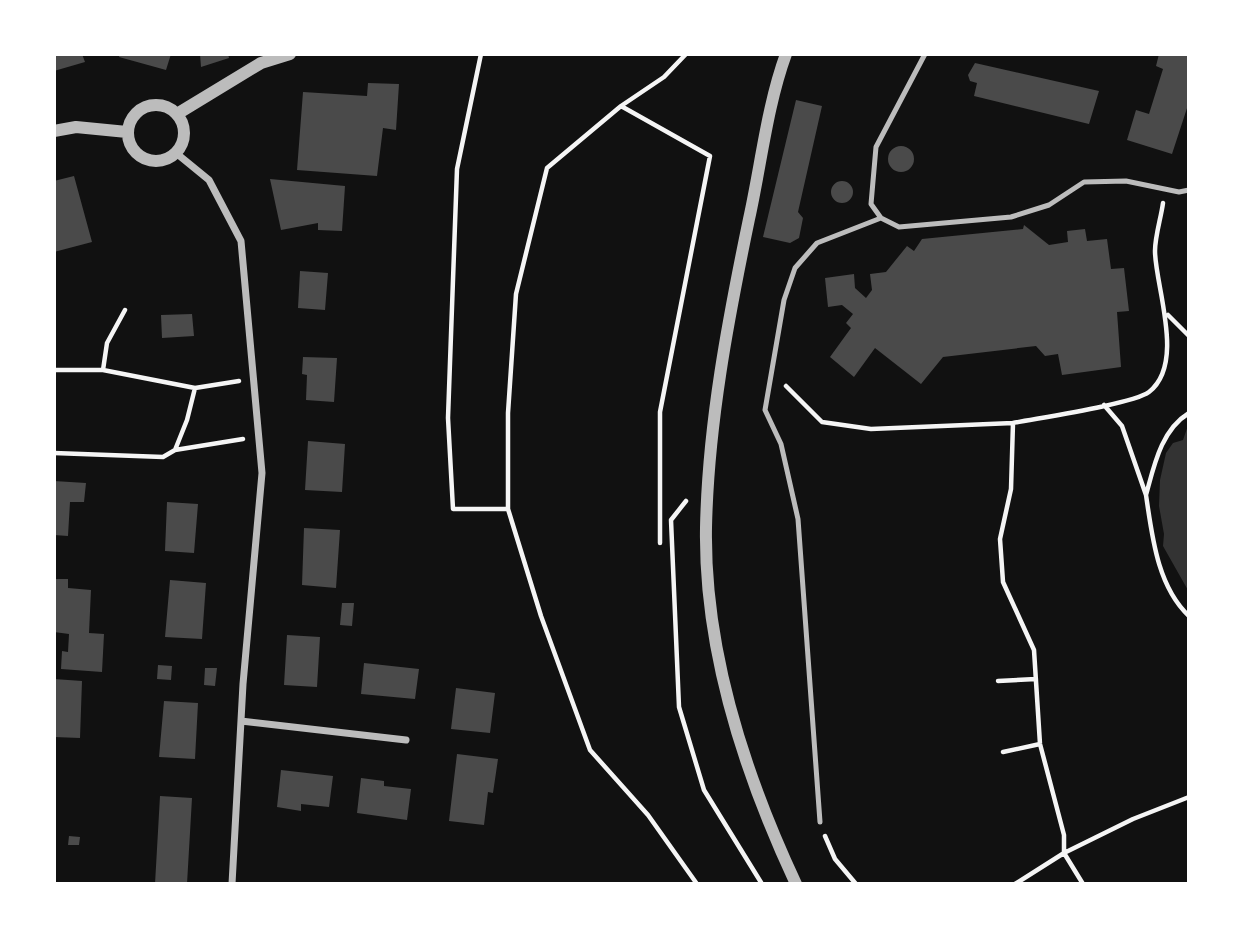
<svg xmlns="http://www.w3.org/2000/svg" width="1243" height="938" font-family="Jost,sans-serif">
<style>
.water{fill:#333}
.building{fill:#4a4a4a}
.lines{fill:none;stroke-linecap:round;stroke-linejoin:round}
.path{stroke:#f5f5f5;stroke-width:4.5}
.service{stroke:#bcbcbc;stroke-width:5}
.minor{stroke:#bcbcbc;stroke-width:7}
.tertiary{stroke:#bcbcbc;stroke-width:12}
</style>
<rect width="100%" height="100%" fill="#111"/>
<path class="water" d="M1189,423V592L1163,546L1164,534L1159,506L1160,480L1166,453L1173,443L1183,440Z"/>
<path class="building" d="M54,54H82L85,62L54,71Z
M120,54H171L166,70L119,57Z
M200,54H228L229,58L201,67Z
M1159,54H1189V102L1172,154L1127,140L1136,110L1149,114L1163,69L1156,66Z
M975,63L1099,91L1089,124L974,96L977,83L970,81L968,75Z
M368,83L399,84L396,130L383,128L377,176L297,170L303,92L367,96Z
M796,100L822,106L798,212L803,218L799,238L790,243L763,237Z
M888 159a13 13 0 1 1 26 0a13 13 0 1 1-26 0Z
M74,176L92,242L54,252V181Z
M270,179L345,186L342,231L318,230V223L281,230Z
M831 192a11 11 0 1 1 22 0a11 11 0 1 1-22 0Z
M1024,225L1049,245L1068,242L1067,231L1085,229L1087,241L1107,239L1111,269L1124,268L1129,311L1117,312L1121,367L1062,375L1058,354L1045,356L1036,346L943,357L921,384L875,348L854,377L830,357L851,328L846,323L853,314L842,305L828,307L825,278L854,274L855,288L866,298L872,290L870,274L886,272L907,246L914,251L922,239L1023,229Z
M300,271L328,273L325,310L298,308Z
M192,314L194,336L162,338L161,315Z
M303,357L337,358L334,402L306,400L307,375L302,374Z
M308,441L345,444L342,492L305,490Z
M54,481L86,483L84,502H70L68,536L54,535Z
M167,502L198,504L194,553L165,551Z
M304,528L340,530L336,588L302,585Z
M54,579H68V588L91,590L89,633L104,634L102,672L61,669L62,651L68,652L69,634L54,632Z
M170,580L206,583L202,639L165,637Z
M342,603H354L352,626L340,625Z
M287,635L320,637L317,687L284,685Z
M364,663L419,669L415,699L361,694Z
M158,665L172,666L171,680L157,679Z
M205,668H217L215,686L204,685Z
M54,679L82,681L80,738L54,737Z
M456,688L495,693L490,733L451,729Z
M164,701L198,703L195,759L159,757Z
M457,754L498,759L493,793L488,792L484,825L449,821Z
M281,770L333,776L329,807L301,804V811L277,807Z
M361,778L384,781V786L411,789L407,820L357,813Z
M160,796L192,798L187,884H155Z
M69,836L80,837L79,845H68Z"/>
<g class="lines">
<path class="path" d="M481,54L457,169L448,418L453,509H508V413L516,294L547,168L621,106L710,156L660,412V543
M621,106L664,77L686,54
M1168,315L1189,336
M54,370H103L195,388L239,381
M103,370L107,343L125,310
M786,386L822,422L871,429L1013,423L1011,489L1000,539L1003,582L1034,650L1040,744L1064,835V853L1133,819L1189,797
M1104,405L1122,426L1146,495C1154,466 1161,430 1189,413
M1013,423C1038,418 1133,404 1149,392C1186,363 1155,286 1155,251C1155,236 1161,218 1163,203
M175,450L187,420L195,388
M54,453L163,457L175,450L243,439
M1146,495C1152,535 1157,586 1189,616
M686,501L671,520L679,707L704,790L762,884
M508,509L541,616L590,750L648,815L697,884
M998,681L1036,679
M1003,752L1040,744
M825,836L835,859L856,884
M1015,884L1064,853L1083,884"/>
<path class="service" d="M925,54L876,147L871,204L881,218L899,227L1011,217L1049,205L1084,182L1126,181L1179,192L1189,190
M820,822L798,519L781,444L765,410L784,300L795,268L817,243L881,218"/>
<path class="minor" d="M176,153L209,180L241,241L262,473L243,684L232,884
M241,721L406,740"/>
<path class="tertiary" d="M786,54C767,106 761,165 749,219C728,320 708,425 706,528C704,649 745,775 796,884
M128 133a28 28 0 1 1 56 0a28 28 0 1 1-56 0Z
M177,114L261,63L290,54
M54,131L76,127L127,132"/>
</g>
<rect width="1243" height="938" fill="none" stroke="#ffffff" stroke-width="112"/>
</svg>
